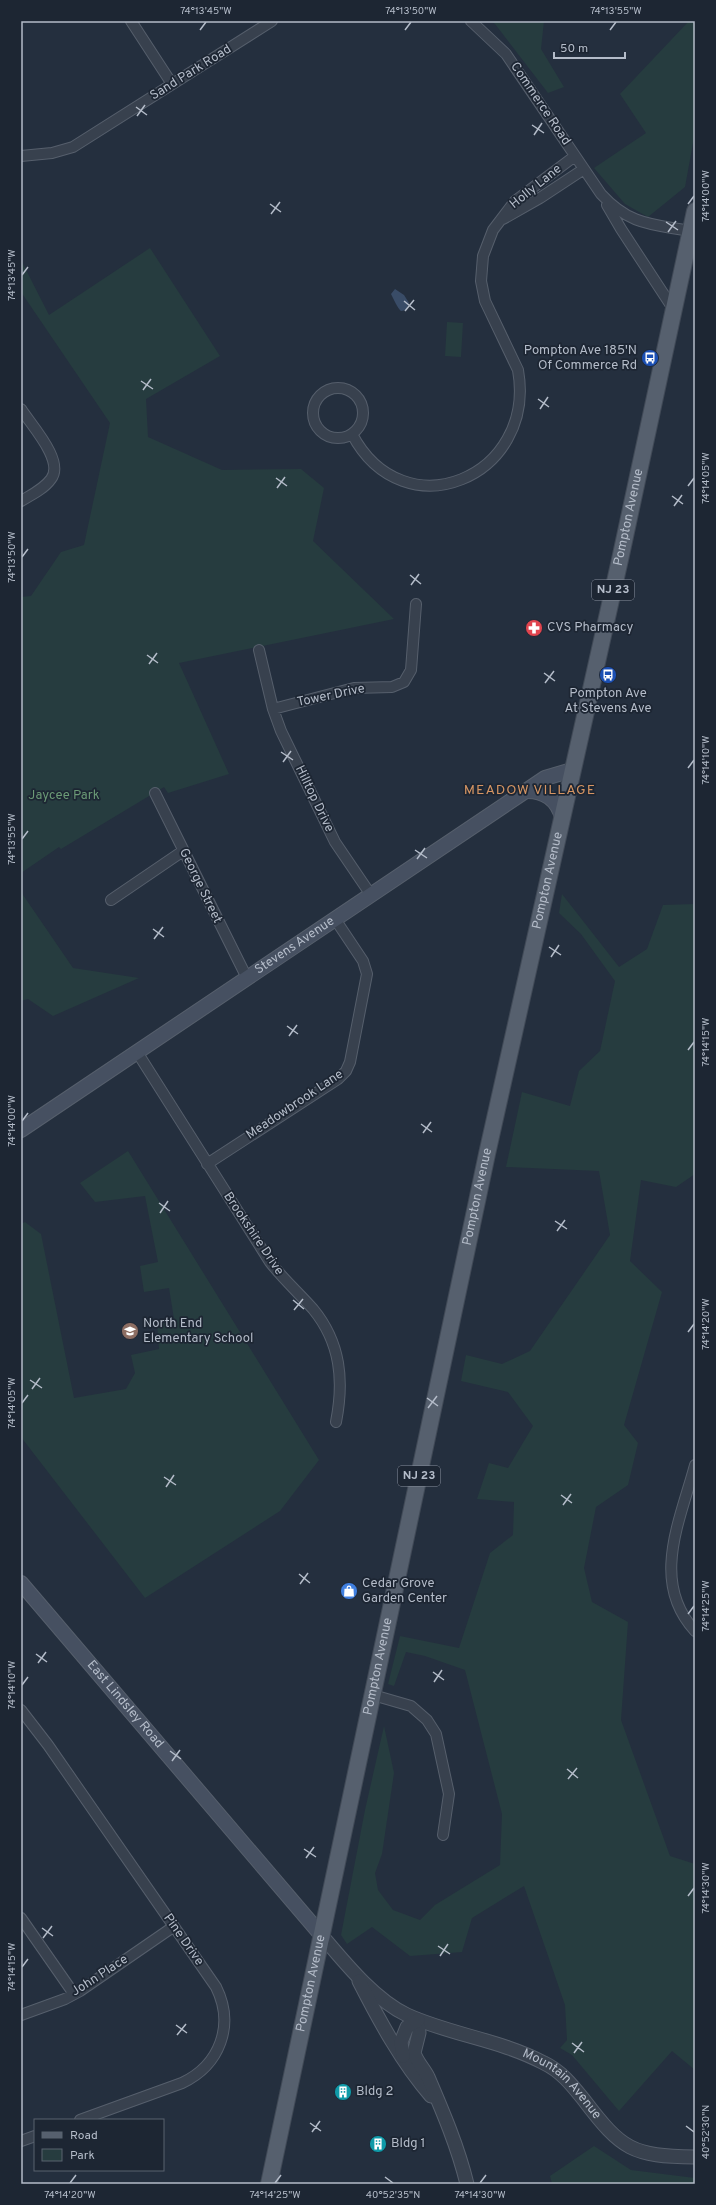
<svg xmlns="http://www.w3.org/2000/svg" width="716" height="2205" font-family="Overpass,sans-serif">
<style>
.green{fill:#263c3f}
.water{fill:#394c67}
.lines{fill:none;stroke-linecap:round;stroke-linejoin:round}
.minor-casing{stroke:#565f6c;stroke-width:12}
.tertiary-casing{stroke:#565f6c;stroke-width:15}
.secondary-casing{stroke:#565f6c;stroke-width:16}
.primary-casing{stroke:#414a57;stroke-width:18}
.minor{stroke:#38414e;stroke-width:10}
.tertiary{stroke:#38414e;stroke-width:13}
.secondary{stroke:#465061;stroke-width:14}
.primary{stroke:#56606e;stroke-width:16}
.ticks{fill:none;stroke:#b4bcc9;stroke-width:1.5}
.labels{text-anchor:middle;dominant-baseline:central;stroke-width:3.5;stroke-linejoin:round;paint-order:stroke}
.shield{fill:#1d2633;stroke:#878f9c;stroke-width:1}
.shield-label{font-size:12px;font-weight:bold;fill:#b4bcc9}
.street-label{font-size:13px;fill:#b4bcc9;stroke:#1d2633}
.poi-label{font-size:13px;fill:#b4bcc9;stroke:#1d2633;text-anchor:start}
.park-label{font-size:13px;fill:#6b9a76;stroke:#1d2633}
.neighbourhood-label{font-size:14px;letter-spacing:1px;fill:#d59563;stroke:#1d2633}
.neatline{fill:none;stroke:#b4bcc9;stroke-width:1.5}
.ticks-label{font-size:10px;text-anchor:middle;fill:#b4bcc9}
</style>
<rect width="100%" height="100%" fill="#242f3e"/>
<path class="green" d="M491,21H544L541,49L564,87L548,93L495,24Z
M689,21H695V132L685,187L648,217L625,204L594,168L646,133L620,94Z
M150,248L220,356L146,399L148,437L222,470L301,469L324,488L313,541L394,619L179,663L229,774L168,793L164,787L61,849L59,847L21,873V597L31,596L61,552L84,545L110,423L21,292V260L49,315Z
M447,322L463,323L461,357L445,356Z
M21,892L73,968L139,978L53,1016L28,999L21,1001Z
M562,894L619,967L647,949L663,905L695,904V1174L676,1187L641,1180L630,1261L662,1292L624,1425L638,1443L628,1485L596,1507L584,1568L592,1602L628,1622L621,1720L670,1856L695,1864V2070L672,2051L619,2111L572,2055L560,2048L567,2040L565,2005L524,1886L472,1918L462,1952L410,1956L372,1927L347,1944L341,1935L365,1810L384,1726L394,1773L382,1854L375,1873L378,1890L393,1910L420,1920L435,1905L500,1865L502,1814L465,1670L425,1656L406,1652L394,1686L388,1684L400,1636L459,1648L490,1553L513,1535L514,1502L477,1499L489,1463L508,1468L533,1426L508,1392L461,1381L466,1355L502,1364L530,1351L610,1235L599,1171L506,1167L522,1092L570,1106L579,1071L600,1051L615,981L581,934L559,913Z
M128,1151L319,1460L280,1511L145,1598L21,1437V1224L25,1222L41,1234L74,1398L126,1389L135,1373L131,1355L159,1349L157,1322L174,1319L169,1288L144,1292L140,1266L158,1262L145,1196L95,1202L80,1183Z
M594,2146L631,2170L695,2178V2184H552L550,2176Z"/>
<path class="water" d="M395,289L404,295L409,303L406,310L401,311C398,309 393,298 391,294Z"/>
<g class="lines">
<g class="minor-casing">
<path id="minor" d="M131,21L172,84
M471,21L506,54L601,194C631,227 655,224 695,232
M21,156L52,153L73,147L272,21
M607,205L621,229L674,310
M503,219L540,198L584,169
M313 413a25 25 0 1 1 50 0a25 25 0 1 1-50 0Z
M21,409C31,425 65,461 51,479C44,489 31,495 21,501
M352,434C404,533 537,477 518,370L485,301L481,281L483,256L493,230L515,201L575,156
M259,650L273,709L281,731L335,842L371,895
M273,709L354,688L392,687L404,682L411,670L416,604
M155,793L247,978
M111,900L183,851
M137,1052L270,1262C283,1279 299,1293 313,1309C341,1343 344,1381 336,1422
M207,1164L338,1079L346,1071L350,1062L367,974L363,961L335,919
M695,1465C680,1521 650,1582 695,1631
M373,1695L411,1706L427,1720L436,1734L449,1794L443,1835
M21,1710L48,1745L216,1987C235,2025 220,2065 182,2083L80,2120
M21,1918L74,1994
M21,2015L65,1999L80,1991L173,1927
M21,2141L35,2136"/>
</g>
<g class="tertiary-casing">
<g id="tertiary">
<path id="s1" d="M323,1937C345,1963 375,2000 407,2015C451,2035 501,2040 544,2063C561,2071 572,2085 584,2100C622,2150 632,2156 695,2157"/>
<path d="M359,1981C379,2020 402,2063 431,2096"/>
<path d="M418,2020L419,2033L414,2053C417,2062 424,2069 428,2077C443,2112 458,2147 467,2184"/>
<path d="M403,2056L401,2042L407,2027L418,2020"/>
</g>
</g>
<g class="secondary-casing">
<g id="secondary">
<path d="M525,791C544,790 558,800 562,818"/>
<path id="s2" d="M21,1130L545,778L572,770"/>
<path id="s3" d="M21,1583L323,1937"/>
</g>
</g>
<g class="primary-casing">
<g id="primary">
<path id="s4" d="M269,2184L487,1154L621,555L695,211"/>
</g>
</g>
<use href="#minor" class="minor"/>
<use href="#tertiary" class="tertiary"/>
<use href="#secondary" class="secondary"/>
<use href="#primary" class="primary"/>
</g>
<path class="ticks" d="M200,30L206,22M405,30L411,22M610,30L616,22M136,107L147,115M137,116L145,105M532,125L544,133M534,135L542,123M270,204L281,212M688,204L694,196M271,214L280,202M666,222L678,230M668,232L676,221M22,275L28,267M404,301L415,310M405,311L414,300M141,381L153,389M143,390L151,379M538,399L549,407M540,409L548,397M276,478L287,486M688,486L694,478M277,488L285,477M672,496L683,504M674,506L682,495M22,557L28,549M410,575L421,584M411,585L419,574M147,655L158,663M149,664L157,653M544,673L555,681M545,683L554,671M281,752L293,760M283,762L291,751M688,768L694,760M22,839L28,831M415,850L427,858M417,859L425,848M153,929L164,937M154,939L163,927M549,947L561,955M551,957L559,945M287,1026L298,1034M289,1036L297,1025M688,1050L694,1042M22,1121L28,1113M421,1124L432,1132M423,1133L431,1122M159,1203L170,1211M160,1213L168,1201M555,1221L567,1229M557,1231L565,1220M293,1300L304,1309M294,1310L303,1299M688,1332L694,1324M30,1380L42,1388M32,1389L40,1378M427,1398L438,1406M22,1403L28,1395M428,1408L437,1396M164,1477L176,1485M166,1487L174,1475M561,1495L572,1503M563,1505L571,1494M299,1574L310,1583M300,1584L308,1573M688,1614L694,1606M36,1654L47,1662M38,1663L46,1652M433,1672L444,1680M434,1682L442,1670M22,1685L28,1677M170,1751L181,1759M172,1761L180,1750M567,1769L578,1778M568,1779L577,1768M304,1849L316,1857M306,1858L314,1847M688,1896L694,1888M42,1928L53,1936M43,1938L52,1926M438,1946L450,1954M440,1956L448,1944M22,1967L28,1959M176,2025L187,2033M177,2035L186,2024M572,2043L584,2052M574,2053L582,2042M310,2123L321,2131M686,2126L694,2132M312,2132L320,2121M385,2177L393,2183M70,2183L76,2175M275,2183L281,2175M480,2183L486,2175"/>
<defs>
<g id="bus-disc" transform="scale(0.9)"><circle r="9.5" fill="#1a4fb4" stroke="#1d2633"/><path d="M-5-6H5V4H4V6H2V4H-2V6H-4V4H-5ZM-3.5-4V0h7V-4ZM-3.5 1.2v1.5H-2V1.2ZM2 1.2v1.5H3.5V1.2Z" fill="#fff"/></g>
<g id="pharmacy-disc" transform="scale(0.9)"><circle r="9.5" fill="#e0444e" stroke="#1d2633"/><path d="M-2-6h4v4h4v4h-4v4h-4v-4h-4v-4h4Z" fill="#fff"/></g>
<g id="school-disc" transform="scale(0.9)"><circle r="9.5" fill="#8d6e63" stroke="#1d2633"/><path d="M0-5L7-2L0 1L-7-2ZM-4 1L0 2.5L4 1V4Q0 6-4 4Z" fill="#fff"/></g>
<g id="shop-disc" transform="scale(0.9)"><circle r="9.5" fill="#3f7fe0" stroke="#1d2633"/><path d="M-5-2.5h2.3a2.7 3.5 0 0 1 5.4 0H5L5.5 6h-11ZM-1.5-2.5h3a1.5 2.3 0 0 0-3 0Z" fill="#fff"/></g>
<g id="building-disc" transform="scale(0.9)"><circle r="9.5" fill="#0f9aa8" stroke="#1d2633"/><path d="M-4-6H4V6H1V3H-1V6H-4ZM-2.5-4.3h1.7v1.8h-1.7ZM.8-4.3h1.7v1.8H.8ZM-2.5-1h1.7V.8h-1.7ZM.8-1h1.7V.8H.8Z" fill="#fff"/></g>
</defs>
<g fill-rule="evenodd">
<use href="#bus-disc" x="650" y="358"/>
<use href="#pharmacy-disc" x="534" y="628"/>
<use href="#bus-disc" x="608" y="675"/>
<use href="#school-disc" x="130" y="1331"/>
<use href="#shop-disc" x="349" y="1591"/>
<use href="#building-disc" x="343" y="2092"/>
<use href="#building-disc" x="378" y="2144"/>
</g>
<g class="labels">
<g class="shield">
<rect x="592" y="580" width="42" height="20" rx="3"/>
<rect x="398" y="1466" width="42" height="20" rx="3"/>
</g>
<g class="shield-label">
<text x="613" y="590">NJ 23</text>
<text x="419" y="1476">NJ 23</text>
</g>
<g class="street-label">
<text transform="translate(191 73) rotate(-32)">Sand Park Road</text>
<text transform="translate(540 104) rotate(56)">Commerce Road</text>
<text transform="translate(536 187) rotate(-39)">Holly Lane</text>
<text stroke="none"><textPath href="#s4" startOffset="1705">Pompton Avenue</textPath></text>
<text transform="translate(331 696) rotate(-12)">Tower Drive</text>
<text transform="translate(314 799) rotate(64)">Hilltop Drive</text>
<text stroke="none"><textPath href="#s4" startOffset="1333">Pompton Avenue</textPath></text>
<text transform="translate(200 886) rotate(64)">George Street</text>
<text stroke="none"><textPath href="#s2" startOffset="330">Stevens Avenue</textPath></text>
<text transform="translate(295 1105) rotate(-34)">Meadowbrook Lane</text>
<text stroke="none"><textPath href="#s4" startOffset="1009">Pompton Avenue</textPath></text>
<text transform="translate(253 1234) rotate(56)">Brookshire Drive</text>
<text stroke="none"><textPath href="#s4" startOffset="529">Pompton Avenue</textPath></text>
<text stroke="none"><textPath href="#s3" startOffset="160">East Lindsley Road</textPath></text>
<text transform="translate(183 1940) rotate(55)">Pine Drive</text>
<text transform="translate(100 1976) rotate(-33)">John Place</text>
<text stroke="none"><textPath href="#s4" startOffset="205">Pompton Avenue</textPath></text>
<text stroke="none"><textPath href="#s1" startOffset="288">Mountain Avenue</textPath></text>
</g>
<g class="poi-label">
<text x="637" y="351" text-anchor="end">Pompton Ave 185'N<tspan x="637" dy="15">Of Commerce Rd</tspan></text>
<text x="547" y="628">CVS Pharmacy</text>
<text x="608" y="694" text-anchor="middle">Pompton Ave<tspan x="608" dy="15">At Stevens Ave</tspan></text>
<text x="143" y="1324">North End<tspan x="143" dy="15">Elementary School</tspan></text>
<text x="362" y="1584">Cedar Grove<tspan x="362" dy="15">Garden Center</tspan></text>
<text x="356" y="2092">Bldg 2</text>
<text x="391" y="2144">Bldg 1</text>
</g>
<g class="park-label">
<text x="64" y="796">Jaycee Park</text>
</g>
<g class="neighbourhood-label">
<text x="530" y="790">MEADOW VILLAGE</text>
</g>
</g>
<rect width="716" height="2205" fill="none" stroke="#1d2633" stroke-width="44"/>
<rect x="34" y="2119" width="130" height="52" fill="#1d2633" stroke="#59626f"/>
<rect x="42" y="2132" width="20" height="6" fill="#56606e" stroke="#59626f"/>
<text x="70" y="2139" font-size="12" fill="#b4bcc9">Road</text>
<rect x="42" y="2149" width="20" height="12" fill="#263c3f" stroke="#59626f"/>
<text x="70" y="2159" font-size="12" fill="#b4bcc9">Park</text>
<path d="M554 52v6h71v-6" fill="none" stroke="#b4bcc9" stroke-width="2"/>
<text x="560" y="52" font-size="12" fill="#b4bcc9" stroke="#1d2633" stroke-width="3" paint-order="stroke">50 m</text>
<rect x="22" y="22" width="672" height="2161" class="neatline"/>
<g class="ticks-label">
<text x="206" y="14">74°13'45"W</text>
<text x="411" y="14">74°13'50"W</text>
<text x="616" y="14">74°13'55"W</text>
<text transform="translate(705 196) rotate(-90)" y="4">74°14'00"W</text>
<text transform="translate(11 275) rotate(-90)" y="4">74°13'45"W</text>
<text transform="translate(705 478) rotate(-90)" y="4">74°14'05"W</text>
<text transform="translate(11 557) rotate(-90)" y="4">74°13'50"W</text>
<text transform="translate(705 760) rotate(-90)" y="4">74°14'10"W</text>
<text transform="translate(11 839) rotate(-90)" y="4">74°13'55"W</text>
<text transform="translate(705 1042) rotate(-90)" y="4">74°14'15"W</text>
<text transform="translate(11 1121) rotate(-90)" y="4">74°14'00"W</text>
<text transform="translate(705 1324) rotate(-90)" y="4">74°14'20"W</text>
<text transform="translate(11 1403) rotate(-90)" y="4">74°14'05"W</text>
<text transform="translate(705 1606) rotate(-90)" y="4">74°14'25"W</text>
<text transform="translate(11 1685) rotate(-90)" y="4">74°14'10"W</text>
<text transform="translate(705 1888) rotate(-90)" y="4">74°14'30"W</text>
<text transform="translate(11 1967) rotate(-90)" y="4">74°14'15"W</text>
<text transform="translate(705 2132) rotate(-90)" y="4">40°52'30"N</text>
<text x="70" y="2198">74°14'20"W</text>
<text x="275" y="2198">74°14'25"W</text>
<text x="393" y="2198">40°52'35"N</text>
<text x="480" y="2198">74°14'30"W</text>
</g>
</svg>
